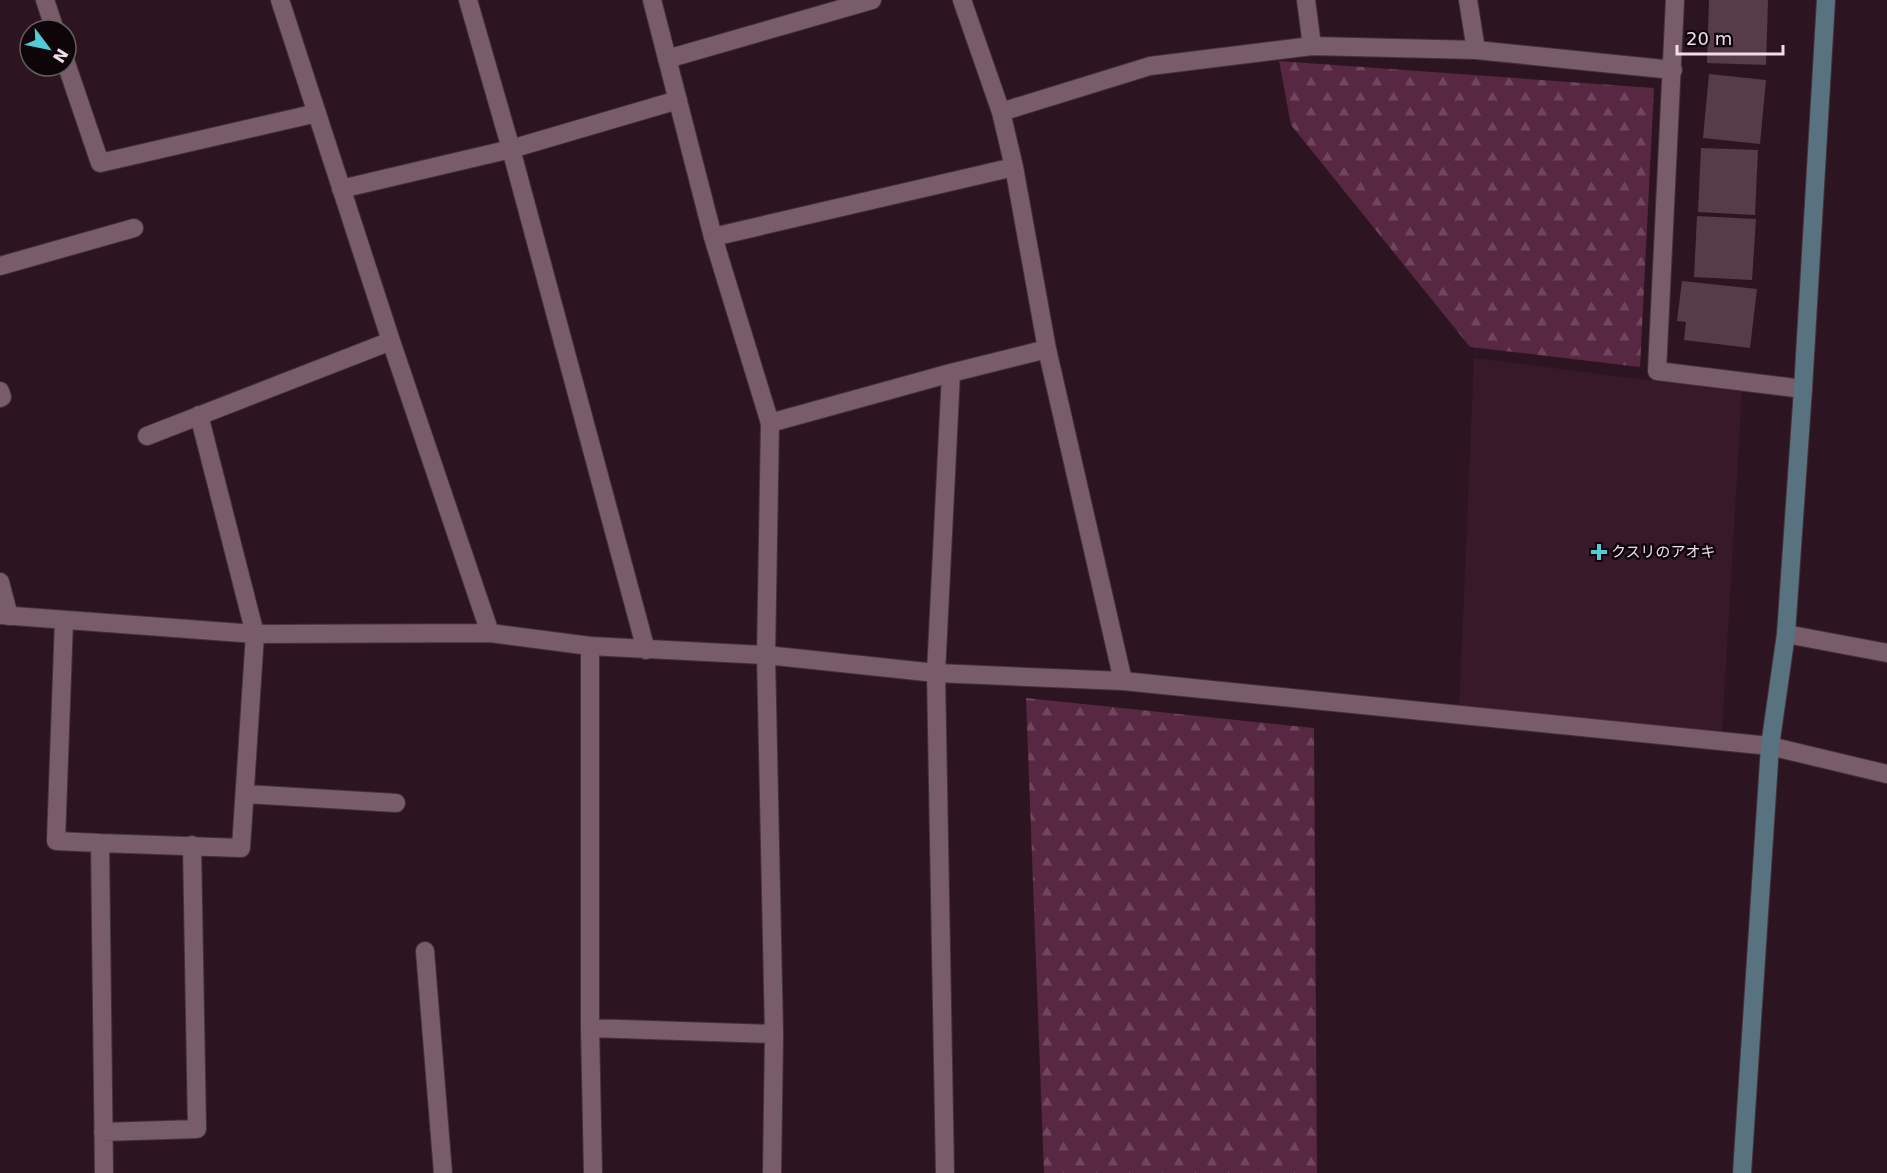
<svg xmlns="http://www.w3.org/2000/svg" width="1887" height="1173" font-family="'DejaVu Sans','Noto Sans JP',sans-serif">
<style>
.built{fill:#37192a}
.forest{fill:url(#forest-firs)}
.building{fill:#563b49}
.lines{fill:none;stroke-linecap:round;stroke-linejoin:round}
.street-casing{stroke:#43323b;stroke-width:20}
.secondary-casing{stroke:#43323b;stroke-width:20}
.street{stroke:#795c6a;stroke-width:18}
.secondary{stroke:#58727f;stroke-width:18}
.poi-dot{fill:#52ccd6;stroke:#0e0509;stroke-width:2}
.labels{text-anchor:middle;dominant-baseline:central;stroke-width:5;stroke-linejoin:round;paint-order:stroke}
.poi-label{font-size:15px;fill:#efdee6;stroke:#0e0509;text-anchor:start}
</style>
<defs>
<pattern id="forest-firs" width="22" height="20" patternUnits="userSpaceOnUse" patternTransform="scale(1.5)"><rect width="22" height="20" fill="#582742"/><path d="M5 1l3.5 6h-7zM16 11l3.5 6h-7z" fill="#70465d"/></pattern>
</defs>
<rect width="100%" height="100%" fill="#2c1521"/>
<path class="built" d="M1474,358L1742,392L1722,733L1459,711Z"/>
<path class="forest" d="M1279,61L1654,88L1640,367L1470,347L1291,125Z
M1026,698L1314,728L1317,1173H1044Z"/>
<path class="building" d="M1709,0H1768L1766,65L1707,63Z
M1709,74L1766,80L1760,144L1703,138Z
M1701,148L1758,150L1755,215L1698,212Z
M1697,216L1756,219L1752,280L1694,277Z
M1682,281L1757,289L1750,348L1684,340L1686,322L1677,321Z"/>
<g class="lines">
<g class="street-casing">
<path id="street" d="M45,0L55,30
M280,0L391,341L490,633
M468,0L511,149L646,650
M652,0L713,237L770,423L766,655L774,1034L772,1173
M962,0L1001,112L1014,167L1047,349L1123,681
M1306,0L1312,46
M1468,0L1476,50
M1675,0L1657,371L1803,389
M667,59L872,0
M66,63L100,163L317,113
M1001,112L1150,66L1312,46L1476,50L1673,70
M341,189L511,149L678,100
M713,237L1014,167
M0,266L134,228
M951,373L1047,349
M0,391L2,397L0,398
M770,423L951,373L936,673L945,1173
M147,436L391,341
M0,582L9,616
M0,615L255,634L490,633L590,646L766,655L936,673L1123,681L1770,746L1887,774
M64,620L56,841L100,843
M1786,634L1887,653
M590,646V1028
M245,794L396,803
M425,951L443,1173
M103,1132L197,1129L192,845
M104,1173L100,843L241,848L255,634L199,415
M593,1173L590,1028L774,1034"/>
</g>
<g class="secondary-casing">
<path id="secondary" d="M1742,1173L1770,746L1786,634L1803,389L1826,0"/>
</g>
<use href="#street" class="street"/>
<use href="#secondary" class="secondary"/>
</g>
<path class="poi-dot" d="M1596 543h6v6h6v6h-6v6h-6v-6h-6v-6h6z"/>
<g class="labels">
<g class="poi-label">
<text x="1611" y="552">クスリのアオキ</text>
</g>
</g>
<g transform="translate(48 48) rotate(122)"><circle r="28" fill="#0e0509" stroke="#685c61" stroke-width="1.5"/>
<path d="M0-4.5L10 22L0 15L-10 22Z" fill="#52ccd6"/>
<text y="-9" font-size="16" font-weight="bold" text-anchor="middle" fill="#efdee6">N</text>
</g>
<path d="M1677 45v9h106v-9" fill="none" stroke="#efdee6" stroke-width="3"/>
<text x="1686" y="45" font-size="18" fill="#efdee6" stroke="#0e0509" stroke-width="4.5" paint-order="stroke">20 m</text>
</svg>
